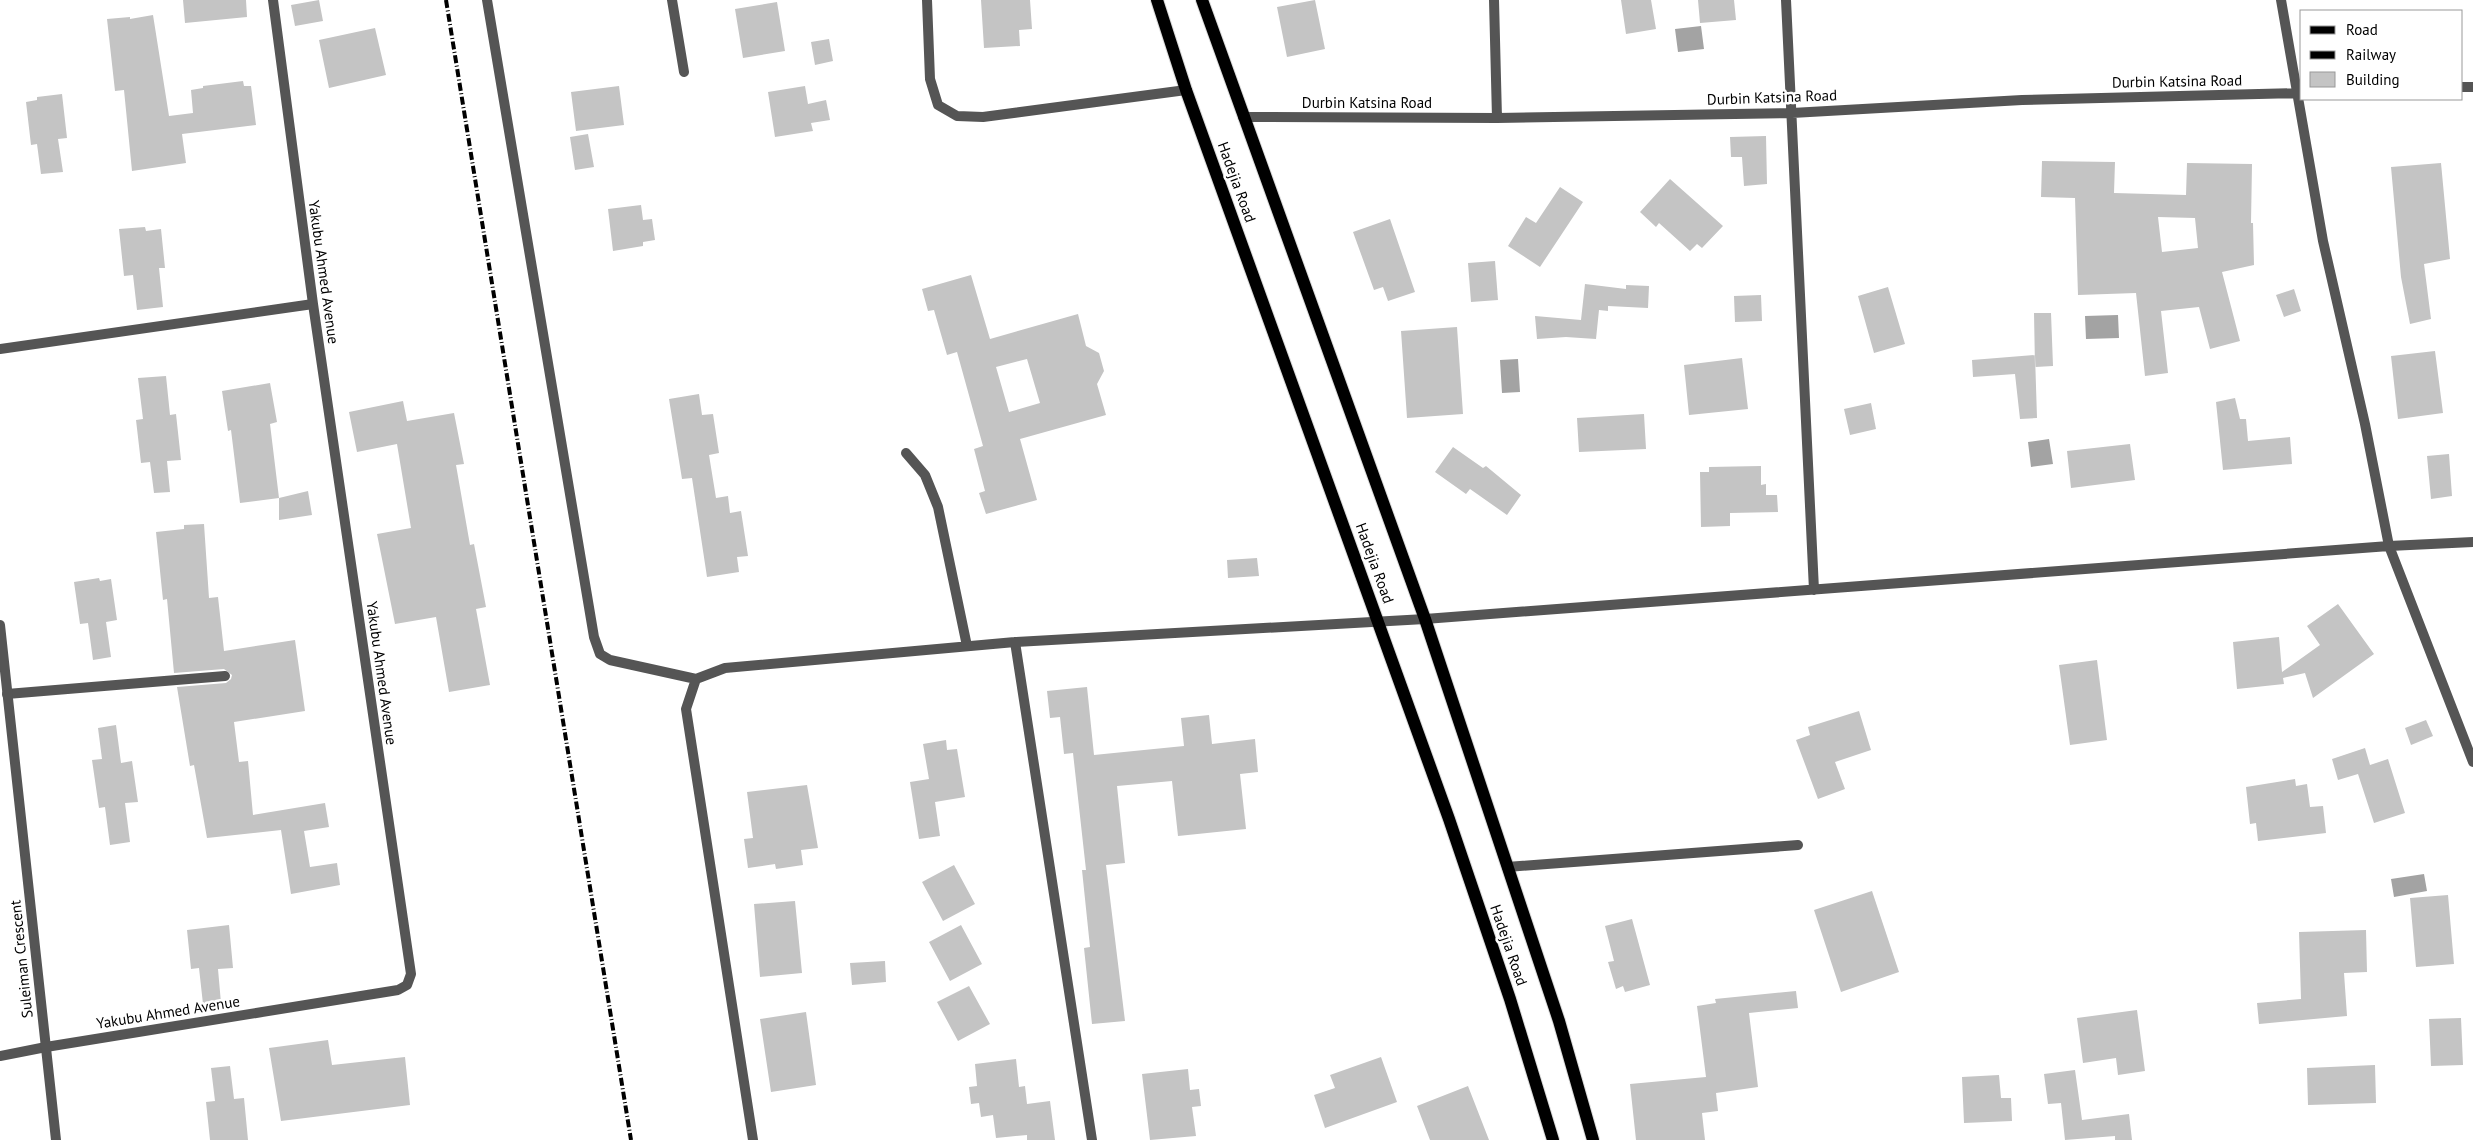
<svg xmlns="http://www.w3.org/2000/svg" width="2473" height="1140" font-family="'PT Sans',sans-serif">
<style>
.water{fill:#a3a3a3}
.building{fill:#c4c4c4;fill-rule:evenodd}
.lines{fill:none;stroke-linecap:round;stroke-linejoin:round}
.primary-casing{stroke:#dbdbdb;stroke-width:14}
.service{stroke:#555;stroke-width:10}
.minor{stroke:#555;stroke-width:10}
.tertiary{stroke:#555;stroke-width:10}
.primary{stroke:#000;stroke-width:12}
.rail{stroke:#000;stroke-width:4;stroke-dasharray:8 2.5 1 2.5;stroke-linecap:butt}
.labels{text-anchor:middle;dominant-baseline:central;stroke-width:5;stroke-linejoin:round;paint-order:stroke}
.street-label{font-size:15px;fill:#000;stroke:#fff}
</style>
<rect width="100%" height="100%" fill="#fff"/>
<path class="water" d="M1701,26L1704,49L1678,52L1675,29Z
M2118,315L2119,338L2086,339L2085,316Z
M1518,359L1520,392L1502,393L1500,360Z
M2049,439L2053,464L2031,467L2028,442Z
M2424,874L2427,891L2394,897L2391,879Z"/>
<path class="building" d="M183,0H246L247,17L185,23Z
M319,0L323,21L295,26L291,5Z
M981,0H1030L1032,29L1019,30L1020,46L984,48Z
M1315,0L1325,49L1287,57L1277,7Z
M1621,0H1651L1656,29L1626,34Z
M1698,0H1734L1736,20L1700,23Z
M777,2L785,51L743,58L735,9Z
M153,15L169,116L193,113L191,90L203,88V86L243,81L244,86H251L256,125L182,134L186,163L132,171L124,90L115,91L107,19L130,17V19Z
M375,28L386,75L329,88L319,40Z
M829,39L833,61L815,65L811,42Z
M619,86L624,125L576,131L571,92Z
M805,86L808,104L826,100L830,120L811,123L813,131L775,137L768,92Z
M62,94L67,138L58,139L63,172L41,174L37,144L31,145L26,102L37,100V97Z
M588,134L594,167L575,170L570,137Z
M1766,136L1767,184L1744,186L1742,157H1731L1730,137Z
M2042,161L2115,162L2114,193L2186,195L2187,163L2252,164L2251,223H2253L2254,265L2222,272L2240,341L2210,349L2199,307L2161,311L2168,373L2145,376L2136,293L2078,295L2075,198L2041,197ZM2158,217L2195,218L2198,248L2162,252Z
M2441,163L2450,259L2424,264L2431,319L2410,324L2401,277L2391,167Z
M1670,179L1723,226L1702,248L1697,244L1690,251L1659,223L1656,227L1640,212Z
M1560,187L1583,202L1540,267L1508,246L1526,217L1536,223Z
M641,205L643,220L652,219L655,240L643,242V246L613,251L608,209Z
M1390,219L1415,292L1388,301L1383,287L1374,290L1353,232Z
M145,227L146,231L161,229L165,268H159L163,307L137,310L133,275L124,276L119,229Z
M1495,261L1498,300L1471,302L1468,263Z
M971,275L990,339L1078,314L1086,346L1099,353L1104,371L1097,384L1106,415L1020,439L1037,500L986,514L979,493L985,491L974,449L983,446L957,352L947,355L934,310L928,311L922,289ZM1027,359L1040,403L1009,412L996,367Z
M1585,284L1626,289V285L1649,286L1648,308L1608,306V311L1599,310L1596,339L1566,337L1537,339L1535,316L1581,320Z
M1888,287L1905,344L1874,353L1858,296Z
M2294,289L2301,311L2284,317L2276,295Z
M1761,295L1762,321L1735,322L1734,296Z
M2034,313H2051L2053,366L2035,367Z
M1457,327L1463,414L1407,418L1401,331Z
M2435,351L2443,413L2398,419L2391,356Z
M2035,355L2037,418L2020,419L2015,374L1973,377L1972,360Z
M1742,358L1748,409L1689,415L1684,365Z
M166,376L170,415L176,414L181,460L167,461L170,492L154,493L150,462L141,463L136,420L143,419L138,378Z
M270,383L277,422L270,424L279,498L240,503L231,430L228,431L222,391Z
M699,394L702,415L713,414L719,453L709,455L716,498L728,496L730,513L741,511L748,556L737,557L739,572L707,577L692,478L682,479L669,399Z
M2235,398L2240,419H2246L2248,441L2290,437L2292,464L2223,470L2216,402Z
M403,401L407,421L454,413L464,464L456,465L470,545L474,544L486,607L476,609L490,685L449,692L436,617L395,624L377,534L411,528L397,444L357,452L349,412Z
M1871,403L1876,429L1850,435L1844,409Z
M1644,414L1646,449L1579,452L1577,418Z
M2130,444L2135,480L2071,488L2067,451Z
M1453,447L1483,468L1486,466L1521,495L1507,515L1470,489L1466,494L1435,472Z
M2449,454L2452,496L2431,499L2427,456Z
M1761,466V485L1766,484V495H1777L1778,512L1730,513V526L1701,527L1700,472H1709V467Z
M308,491L312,515L279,520V498Z
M204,524L209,598L218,597L224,651L295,640L305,711L234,722L239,762L248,761L253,815L325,803L329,827L304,831L310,867L337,863L340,885L291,894L281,830L207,838L194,765L190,766L177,687L226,683L231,679L232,675L224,669L174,673L167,599L163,600L156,532L184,529V525Z
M1257,558L1259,576L1228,578L1227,560Z
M99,578L100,581L111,579L117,620L106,622L111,657L93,660L88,623L80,624L74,582Z
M2338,604L2374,654L2313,698L2305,673L2283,678L2284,684L2237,689L2233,642L2279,637L2282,672L2320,645L2307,626Z
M2097,660L2107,740L2070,745L2059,665Z
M1087,687L1094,755L1184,746L1181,718L1209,715L1212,744L1255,739L1258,772L1240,774L1246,829L1178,836L1172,781L1117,786L1125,863L1106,865L1125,1021L1092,1024L1084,948L1090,947L1082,870H1086L1073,753L1064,754L1060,717L1050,718L1047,691Z
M1859,711L1871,750L1835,762L1845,789L1818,799L1796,740L1810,735L1808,727Z
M2426,720L2433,736L2411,745L2405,728Z
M116,725L121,763L132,761L138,802L125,803L130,842L110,845L105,807L99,808L92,760L102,759L98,728Z
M946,740L947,750L957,749L965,797L935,802L940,836L919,839L910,782L929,779L923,744Z
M2365,748L2370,765L2388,759L2405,813L2374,823L2358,774L2338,780L2332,759Z
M2295,779L2296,786L2307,784L2310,807L2323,806L2326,833L2258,841L2256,823L2250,824L2246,787Z
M807,785L818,848L801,850L803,865L776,869L775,864L748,868L744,839L753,838L747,792Z
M954,865L975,904L943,921L922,882Z
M1872,891L1899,972L1841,992L1814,910Z
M2448,895L2454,964L2416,967L2410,898Z
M795,901L802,973L760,977L754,904Z
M1632,919L1650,985L1625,992L1623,986L1616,989L1608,962L1614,961L1605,926Z
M229,925L233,968L218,969L221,1003L203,1004L199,968L191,969L187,930Z
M961,925L982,964L950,981L929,942Z
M2366,930L2367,972L2344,973L2347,1016L2259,1024L2257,1003L2301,999L2299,932Z
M885,961L886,982L852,985L850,963Z
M969,986L990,1024L958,1041L937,1002Z
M1796,991L1798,1008L1749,1013L1758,1087L1716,1093L1718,1111L1702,1113L1705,1140H1636L1630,1084L1706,1077L1697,1006L1716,1003L1715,999Z
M2137,1010L2145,1071L2118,1075L2116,1058L2083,1063L2077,1018Z
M806,1012L816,1085L771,1092L760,1019Z
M2461,1018L2463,1065L2431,1066L2429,1019Z
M328,1040L332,1065L405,1057L410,1105L281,1121L269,1048Z
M1381,1057L1397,1102L1325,1128L1314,1095L1335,1088L1330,1075Z
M1016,1059L1019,1087L1025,1086L1027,1104L1050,1101L1055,1140H1027V1135L996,1138L993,1115L981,1117L979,1103L971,1104L969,1087L977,1086L975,1064Z
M2375,1065L2376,1103L2308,1105L2307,1068Z
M230,1066L234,1099L244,1098L248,1140H210L206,1102L215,1101L211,1068Z
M1188,1069L1190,1090L1199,1089L1201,1106L1192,1107L1196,1136L1150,1140L1142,1074Z
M2075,1070L2082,1120L2129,1114L2132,1140H2115V1136L2065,1140L2061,1103L2048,1104L2044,1074Z
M1999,1075L2001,1098H2011L2012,1121L1964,1123L1962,1077Z
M1468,1086L1489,1140H1430L1417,1106Z"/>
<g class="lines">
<g class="primary-casing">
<path id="primary" d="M1157,0L1186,90L1449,819L1510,999L1553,1140
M1202,0L1425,619L1559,1021L1593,1140"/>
</g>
<path class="service" d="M7,694L225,676"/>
<path class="minor" d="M487,0L594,637L600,654L610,660L696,679
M672,0L684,72
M927,0L930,79L938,105L957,116L983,117L1186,90
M1494,0L1497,118
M1786,0L1814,590
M2281,0L2323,241L2365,424L2389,546L2473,762
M2462,87H2473
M1243,117L1497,118L1792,113L2022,100L2302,93
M0,349L313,304
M906,453L925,475L938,507L967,646
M1015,642L1092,1140
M1507,867L1798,845
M0,1056L46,1047L398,990L407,985L411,974L313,304L273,0
M753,1140L686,709L696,679L725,668L1015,642L1425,619L2389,546L2473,542"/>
<path class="tertiary" d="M0,625L56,1140"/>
<use href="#primary" class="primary"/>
<path class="rail" d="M446,0L631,1140"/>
</g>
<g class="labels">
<g class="street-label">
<text transform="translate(2177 81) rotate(-1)">Durbin Katsina Road</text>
<text transform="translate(1772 97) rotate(-2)">Durbin Katsina Road</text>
<text x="1367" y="102">Durbin Katsina Road</text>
<text transform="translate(1237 182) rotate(70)">Hadejia Road</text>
<text transform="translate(324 272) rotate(82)">Yakubu Ahmed Avenue</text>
<text transform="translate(1375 563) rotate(70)">Hadejia Road</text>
<text transform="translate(382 673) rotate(82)">Yakubu Ahmed Avenue</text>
<text transform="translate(1509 945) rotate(71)">Hadejia Road</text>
<text transform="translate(21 959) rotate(-96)">Suleiman Crescent</text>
<text transform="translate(168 1012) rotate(-9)">Yakubu Ahmed Avenue</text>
</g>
</g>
<rect x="2300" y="10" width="162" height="90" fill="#ffffff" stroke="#999999"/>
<rect x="2310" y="26" width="25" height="8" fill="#000000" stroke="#999999"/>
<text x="2346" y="35" font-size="15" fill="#000000">Road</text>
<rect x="2310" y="51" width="25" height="8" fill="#000000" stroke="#999999"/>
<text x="2346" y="60" font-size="15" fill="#000000">Railway</text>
<rect x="2310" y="72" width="25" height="15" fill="#c4c4c4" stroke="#999999"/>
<text x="2346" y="85" font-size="15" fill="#000000">Building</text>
</svg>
